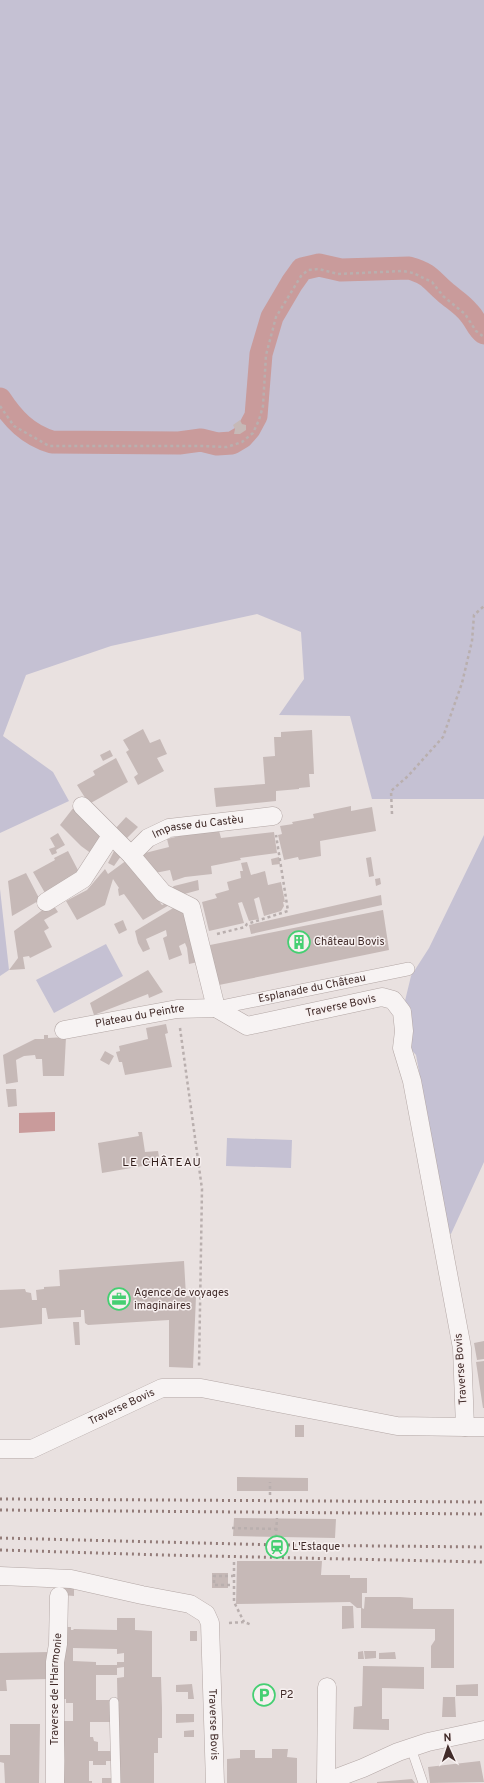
<svg xmlns="http://www.w3.org/2000/svg" width="484" height="1783" font-family="Overpass,sans-serif">
<style>
.green{fill:#c5c1d3}
.water{fill:#c99b9b}
.lines{fill:none;stroke-linecap:round;stroke-linejoin:round}
.canal{stroke:#c99b9b;stroke-width:23}
.building{fill:#c6b9b7;fill-rule:evenodd}
.service-casing{stroke:#b3a7a5;stroke-width:10}
.pedestrian-casing{stroke:#b3a7a5;stroke-width:14}
.minor-casing{stroke:#b3a7a5;stroke-width:19}
.path{stroke:#b9afae;stroke-width:2.5;stroke-dasharray:3 3;stroke-linecap:butt}
.service{stroke:#f7f3f3;stroke-width:9}
.pedestrian{stroke:#f7f3f3;stroke-width:13}
.minor{stroke:#f7f3f3;stroke-width:18}
.rail{stroke:#937c79;stroke-width:3;stroke-dasharray:2 4;stroke-linecap:butt}
.labels{text-anchor:middle;dominant-baseline:central;stroke-width:3;stroke-linejoin:round;paint-order:stroke}
.street-label{font-size:11px;fill:#412b29;stroke:#f7f0f0}
.poi-label{font-size:11px;fill:#412b29;stroke:#f7f0f0;text-anchor:start}
.neighbourhood-label{font-size:12px;letter-spacing:1px;fill:#321e1b;stroke:#f7f0f0}
</style>
<rect width="100%" height="100%" fill="#e9e1e0"/>
<path class="green" d="M0,0H484V799H372L350,716L279,715L304,679L301,632L257,614L111,646L26,675L3,736L53,772L69,801L0,833Z
M484,835V1162L451,1234L449,1233L416,1055L397,1034L411,976L429,948Z
M0,889L9,970L0,976Z
M106,944L123,976L54,1013L36,980Z
M227,1138L292,1140L291,1168L226,1166Z"/>
<path class="water" d="M55,1112V1131L19,1133V1113Z"/>
<g class="lines">
<path class="canal" d="M0,399C13,419 28,435 52,442L179,443L201,440L217,444L232,443L242,437L249,429L256,416L261,354L272,317L292,283L302,269L319,265L341,270L409,268C430,274 430,279 445,292C453,299 462,304 469,313C475,319 477,328 484,333"/>
</g>
<path class="building" d="M240,420L242,424L246,425V430L240,434H234L235,429L233,425Z
M143,729L150,743L160,739L167,754L157,758L164,771L138,785L134,777L138,774L126,752L129,750L123,740Z
M312,730L314,774H309L310,787L299,788V789L276,791V801L216,807L214,788L265,784L263,757L275,756L274,737H281V732Z
M110,750L113,756L103,761L100,755Z
M116,758L128,782L89,804L77,785L95,775L93,771Z
M351,806V811L372,807L376,831L320,841L321,856L299,860L298,857L284,860L278,835L282,834L280,826L293,824L292,822L314,818L313,814Z
M74,807L103,835L92,854L81,846L60,825Z
M126,817L138,827L126,839L115,829Z
M218,827L221,838L274,832L277,853L240,858L241,860L211,866L212,874L185,877L173,881L170,870L155,873L141,854L169,847L167,839Z
M58,833L65,845L56,850L57,853L52,855L49,849L55,847L50,838Z
M68,851L80,874L45,893L33,872L55,860L54,858Z
M114,851L121,856L114,866L108,863Z
M279,857L280,864L272,865L271,859Z
M371,857L374,876L369,877L366,858Z
M127,860L162,905L168,902L171,904L143,920L124,894L119,896L118,889L119,888L113,879L105,905L77,920L66,901L87,890L105,869L108,874Z
M247,862L251,875L265,871L268,885L281,882L285,902H283L284,906L281,911L264,916L259,897L254,899L259,919L249,921L242,902L238,903L244,923L209,931L202,902L217,898L215,894L229,890L227,882L241,878L240,871H243L241,863Z
M26,873L40,900L12,916L8,881Z
M380,878L381,884L376,886L375,879Z
M198,880L199,890L177,896L170,889L174,886Z
M381,895L382,905L251,934L249,925Z
M52,903L58,912L44,920L49,928L44,931L52,947L30,958L29,956L23,957L25,969L9,970L18,958L14,931Z
M175,907L185,913L198,962L189,964L187,948L185,943L179,946L182,955L169,960L163,938L167,936L166,930L146,939L150,949L143,952L138,943L135,931Z
M383,910L389,950L219,985L210,945Z
M123,920L127,930L119,934L114,924Z
M148,970L163,992L149,998L148,994L94,1015L90,1003Z
M166,1024L168,1033L165,1034L172,1067L125,1075L122,1062H119L116,1052L120,1051L119,1046L148,1039L146,1028Z
M44,1035H48V1038L66,1037L64,1076H43L42,1059H36L35,1055L24,1056L16,1060L18,1082L6,1084L3,1055L35,1039H44Z
M105,1051L114,1056L109,1065L100,1060Z
M6,1089H16L17,1106L8,1107Z
M138,1132H142L145,1152L158,1151L160,1163L102,1173L98,1143L139,1136Z
M184,1261L186,1296H196L193,1368L169,1367V1320L88,1325L85,1323L84,1310H81V1317L48,1319L46,1308H42V1324L0,1328V1290L25,1289L26,1292L31,1293L32,1300H37L36,1290L44,1289V1287L60,1286L59,1270Z
M73,1322H79L80,1345H75Z
M484,1341V1359L477,1360L474,1343Z
M484,1361V1408H483L476,1362Z
M295,1425H304V1437H295Z
M237,1477L308,1478V1491H237Z
M234,1518L336,1519L335,1538L233,1536Z
M237,1561H322L321,1575H350V1578H367V1593H362V1608L364,1609L365,1597H400L413,1598V1609H454V1668H431V1646L435,1640V1629L361,1628V1608H357L350,1602L236,1604Z
M212,1573H228V1588H212Z
M62,1587L74,1588V1596L62,1595Z
M342,1606H353L354,1628L342,1629Z
M117,1618H135V1630L152,1631V1677H161L162,1708V1738H158V1753H154V1783H119L117,1678L124,1677V1667L117,1668V1675H96V1700H110L111,1722H90V1737H93L94,1741L98,1742V1751H111V1761H106V1765H93V1761H89V1781H92V1783H60V1781H64L65,1761L64,1741H60V1738H64V1721H73V1703H66V1699H60L64,1627H71V1630H73L74,1629L117,1630ZM73,1648L117,1649V1654L124,1653V1662H117V1665H96V1662L73,1661Z
M190,1631H197V1641H190Z
M363,1651L364,1659H358V1652Z
M364,1651H376V1658L365,1659Z
M49,1652V1679L6,1680L7,1691H0V1653Z
M395,1652L396,1659H379V1653Z
M363,1666L424,1667V1689L382,1688V1719H389V1730L353,1729L354,1707L362,1706Z
M192,1684L194,1699H188V1692H176V1685Z
M478,1684V1696H456V1685Z
M443,1697H455L456,1717H442Z
M176,1714H194V1722L176,1723Z
M10,1724H40L39,1783H5L4,1763L0,1762V1755H10Z
M194,1730V1737H184V1731Z
M272,1749H288L287,1757L297,1758V1783H227V1759L240,1758V1750H255V1758H272Z
M480,1761L484,1782L430,1783L428,1767Z
M102,1778H111V1783H102Z
M412,1779L415,1783H377V1782Z"/>
<g class="lines">
<g class="service-casing">
<path id="service" d="M114,1702L116,1783
M411,1748L423,1783"/>
</g>
<g class="pedestrian-casing">
<g id="pedestrian">
<path id="s1" d="M216,1008L408,969"/>
</g>
</g>
<g class="minor-casing">
<g id="minor">
<path d="M82,806L131,855L163,893L191,907L216,1008"/>
<path id="s2" d="M131,855L148,838L169,828L273,816"/>
<path d="M46,902L83,879L111,836"/>
<path id="s3" d="M64,1030L177,1009L216,1008"/>
<path d="M465,1427H484"/>
<path id="s4" d="M0,1449H32L162,1388H201L397,1426L465,1427L462,1348L412,1081L402,1048L404,1031L402,1012L393,1000L382,997L247,1026L216,1008"/>
<path id="s5" d="M0,1576L71,1579L142,1595L190,1604L206,1614L210,1623L215,1783"/>
<path d="M326,1782L363,1768L398,1752L428,1742L484,1730"/>
<path id="s6" d="M55,1783V1662L58,1644L59,1596"/>
<path d="M326,1783L327,1687"/>
</g>
</g>
<path class="path" d="M0,406L14,426L49,446H201L227,447L242,442L253,433L259,420L263,406L266,355L276,317L301,276L308,270L319,269L338,274L403,271L413,273L432,282L443,296L465,314L476,331L484,337
M392,814L391,791L408,776L443,737L462,683L472,641L474,615L484,606
M217,934L245,927L247,924L288,911L276,835
M180,1028L202,1189L199,1368
M270,1495V1482
M232,1528L277,1529
M276,1537L277,1518
M234,1562V1602L244,1622
M230,1585H214V1576H233
M229,1623L244,1622L252,1625"/>
<use href="#service" class="service"/>
<use href="#pedestrian" class="pedestrian"/>
<use href="#minor" class="minor"/>
<path class="rail" d="M0,1499L484,1502
M0,1510L484,1514
M0,1538L280,1545L484,1547
M0,1550L163,1555L484,1562"/>
</g>
<defs>
<g id="building-ring" transform="scale(1.15)"><circle r="9.5" fill="#f7f0f0" stroke="#45cf72" stroke-width="1.5"/><path d="M-4-6H4V6H1V3H-1V6H-4ZM-2.5-4.3h1.7v1.8h-1.7ZM.8-4.3h1.7v1.8H.8ZM-2.5-1h1.7V.8h-1.7ZM.8-1h1.7V.8H.8Z" fill="#45cf72"/></g>
<g id="office-ring" transform="scale(1.15)"><circle r="9.5" fill="#f7f0f0" stroke="#45cf72" stroke-width="1.5"/><path d="M-6-3h4V-5.5h4V-3h4V5H-6ZM-1-4.5V-3h2v-1.5ZM-6 0V1H6V0Z" fill="#45cf72"/></g>
<g id="station-ring" transform="scale(1.15)"><circle r="9.5" fill="#f7f0f0" stroke="#45cf72" stroke-width="1.5"/><path d="M-3-6H3Q5-6 5-4V2Q5 4 3 4L4.5 6H3L1.5 4h-3L-3 6H-4.5L-3 4Q-5 4-5 2V-4Q-5-6-3-6ZM-3.5-4v3h7v-3ZM-3.5 1v1.5H-2V1ZM2 1v1.5H3.5V1Z" fill="#45cf72"/></g>
<g id="parking-ring" transform="scale(1.15)"><circle r="9.5" fill="#f7f0f0" stroke="#45cf72" stroke-width="1.5"/><path d="M-3.5-5.5H1a3.5 3.5 0 0 1 0 7H-1V5.5H-3.5ZM-1-3.4V-.6H.8a1.4 1.4 0 0 0 0-2.8Z" fill="#45cf72"/></g>
</defs>
<g fill-rule="evenodd">
<use href="#building-ring" x="299" y="942"/>
<use href="#office-ring" x="119" y="1299"/>
<use href="#station-ring" x="277" y="1547"/>
<use href="#parking-ring" x="264" y="1695"/>
</g>
<g class="labels">
<g class="street-label">
<text stroke="none"><textPath href="#s2" startOffset="76">Impasse du Castèu</textPath></text>
<text stroke="none"><textPath href="#s1" startOffset="98">Esplanade du Château</textPath></text>
<text transform="translate(341 1006) rotate(-12)">Traverse Bovis</text>
<text stroke="none"><textPath href="#s3" startOffset="77">Plateau du Peintre</textPath></text>
<text transform="translate(461 1369) rotate(-94)">Traverse Bovis</text>
<text stroke="none"><textPath href="#s4" startOffset="131">Traverse Bovis</textPath></text>
<text stroke="none"><textPath href="#s6" startOffset="94">Traverse de l'Harmonie</textPath></text>
<text stroke="none"><textPath href="#s5" startOffset="323">Traverse Bovis</textPath></text>
</g>
<g class="poi-label">
<text x="314" y="942">Château Bovis</text>
<text x="134" y="1293">Agence de voyages<tspan x="134" dy="13">imaginaires</tspan></text>
<text x="292" y="1547">L'Estaque</text>
<text x="280" y="1695">P2</text>
</g>
<g class="neighbourhood-label">
<text x="162" y="1163">LE CHÂTEAU</text>
</g>
</g>
<g transform="translate(448 1747) rotate(357)" stroke="#f7f0f0" stroke-width="3" paint-order="stroke">
<path d="M0-3L7 15L0 10L-7 15Z" fill="#412b29"/>
<text y="-6" font-size="11" font-weight="bold" text-anchor="middle" fill="#412b29">N</text>
</g>
</svg>
